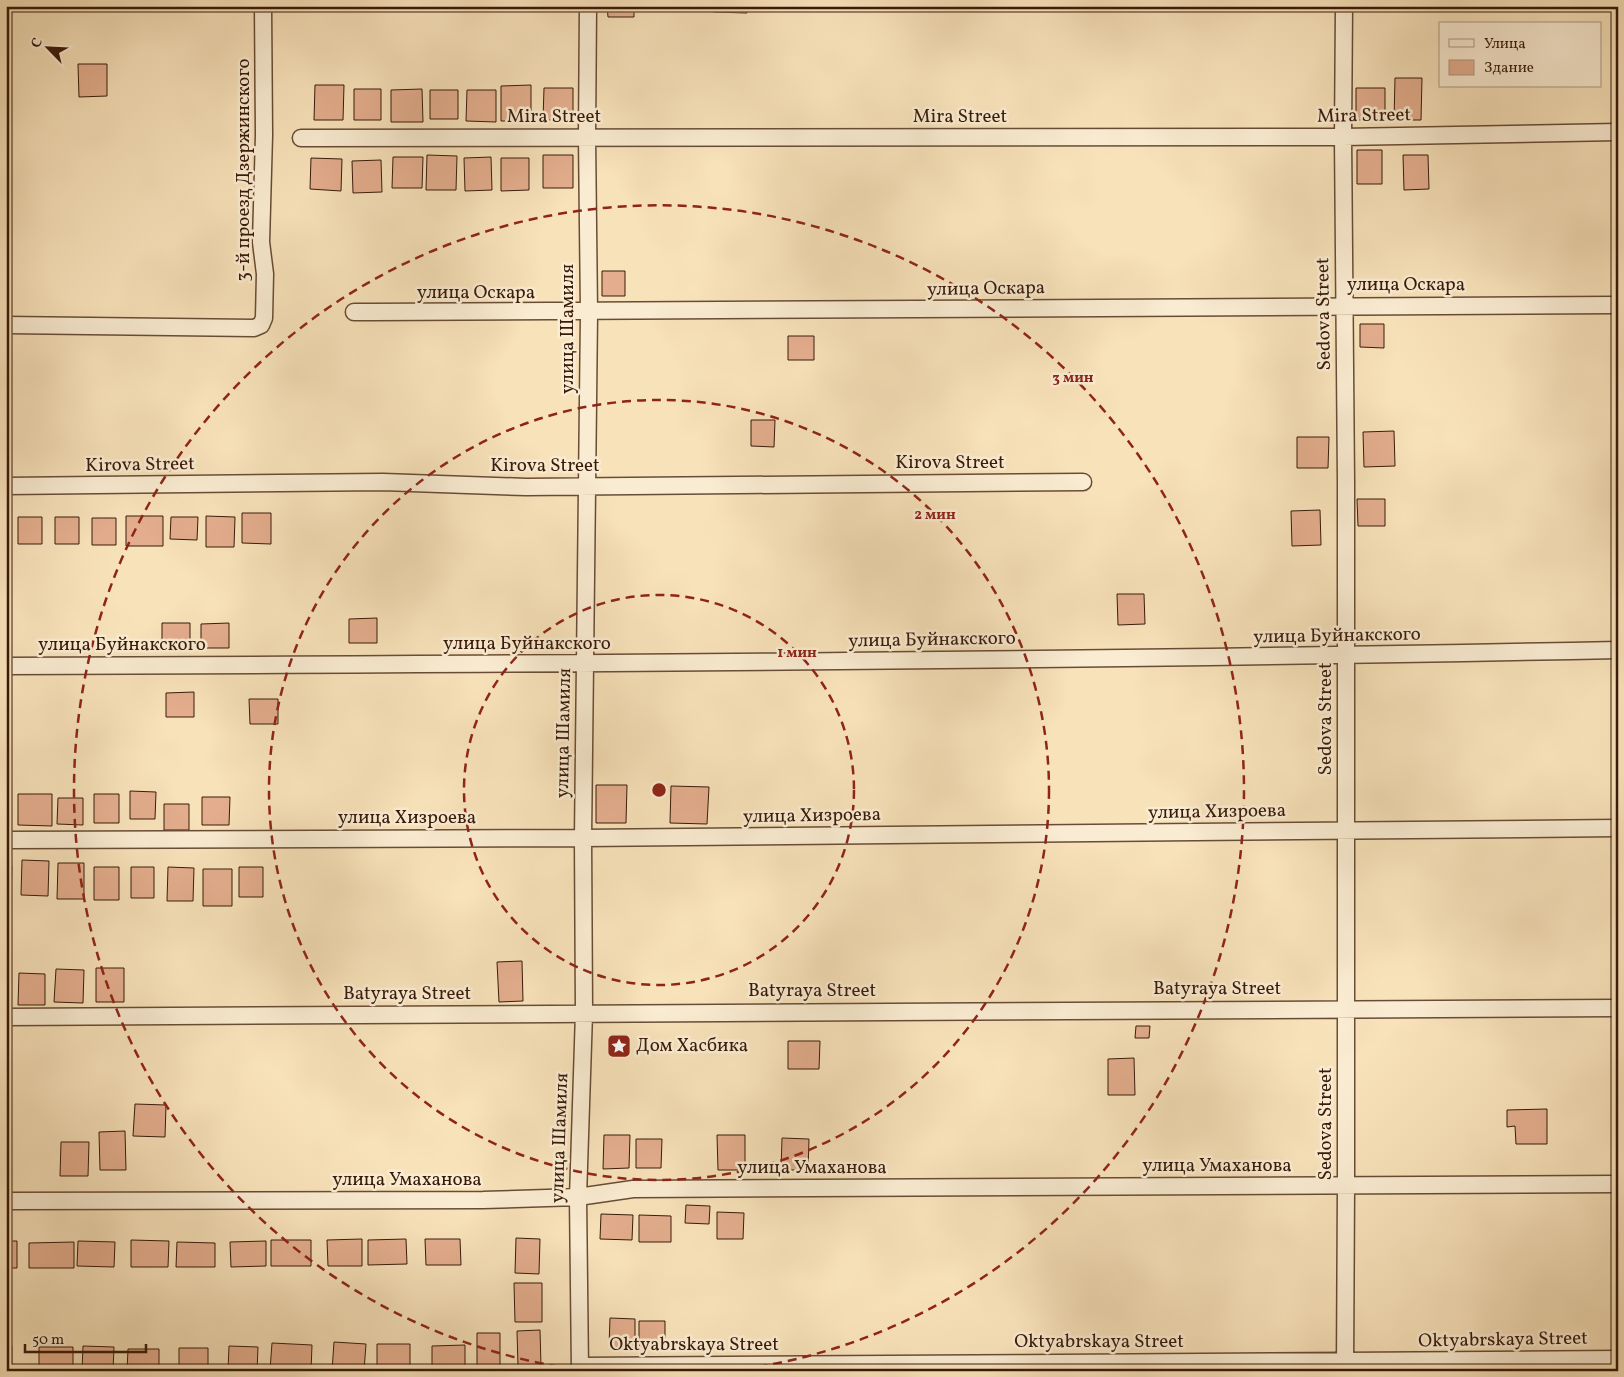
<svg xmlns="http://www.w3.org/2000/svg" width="1624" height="1377" font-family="Vollkorn,serif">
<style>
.building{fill:#e4ae8e;stroke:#381a0a}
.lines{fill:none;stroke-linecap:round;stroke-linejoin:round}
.minor-casing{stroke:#684c36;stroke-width:19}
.minor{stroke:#faecd2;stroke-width:16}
.ring{fill:none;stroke:#8f2418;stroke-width:2.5;stroke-dasharray:9 6}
.labels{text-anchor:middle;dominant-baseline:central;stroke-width:5;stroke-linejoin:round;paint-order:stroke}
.street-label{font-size:19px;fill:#381a0a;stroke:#faecd2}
.poi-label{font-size:19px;fill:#381a0a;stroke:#faecd2;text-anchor:start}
.centre{fill:#8f2418;stroke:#faecd2;stroke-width:2.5}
.ring-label{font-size:15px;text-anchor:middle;font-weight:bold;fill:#8f2418;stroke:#faecd2;stroke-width:5;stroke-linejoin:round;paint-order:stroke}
</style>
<rect width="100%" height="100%" fill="#f8e2ba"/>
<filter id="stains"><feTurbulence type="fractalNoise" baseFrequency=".004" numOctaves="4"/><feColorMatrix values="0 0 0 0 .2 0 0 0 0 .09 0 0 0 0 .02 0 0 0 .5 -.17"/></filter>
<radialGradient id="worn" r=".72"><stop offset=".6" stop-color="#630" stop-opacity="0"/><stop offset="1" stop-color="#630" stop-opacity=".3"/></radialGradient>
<path class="building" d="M607,6H634V17H608Z
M713,6H747V13L713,12Z
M1404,6H1440V9L1404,8Z
M78,64H107V96L79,97Z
M1395,78H1422L1421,120H1394Z
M315,85H344L343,120H314Z
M531,85V121H501V86Z
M544,88H573V120H543Z
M1356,88H1385V120H1356Z
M354,89H381V120H354Z
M422,89L423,122H391V90Z
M430,90H458V119H430Z
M467,90H496V122L466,121Z
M1357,150H1382V184H1357Z
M427,155L457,156L456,190H426Z
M543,155H573V188H543Z
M1403,155H1428L1429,189L1404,190Z
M393,157H423L422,188H392Z
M491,157L492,190L465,191L464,158Z
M311,158L342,159L341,191L310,189Z
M501,158H529V190L501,191Z
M381,160L382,192L353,193L352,161Z
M602,271H625V296H602Z
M1360,324H1384V348L1360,347Z
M788,336H814V360H788Z
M751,420H775L774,447L751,446Z
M1394,431L1395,466L1364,467L1363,432Z
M1297,437H1329L1328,468H1297Z
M1357,499H1385V526H1358Z
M1320,510L1321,545L1292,546L1291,511Z
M242,513H271V544L242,543Z
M126,516H163V546H126Z
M206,516L235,517L234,547H206Z
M18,517H42V544H18Z
M55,517H79V544H55Z
M171,517H198L197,540L170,539Z
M92,518H116V545H92Z
M1117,594H1144L1145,624L1118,625Z
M377,618V643H349V619Z
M162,623H190V648H162Z
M229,623V648H201V624Z
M194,692V717H166V693Z
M249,699H278V724H250Z
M596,785H627L626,823H596Z
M671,786L709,787L707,824L670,823Z
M130,791L156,792L155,819H130Z
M18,794H52V826L18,825Z
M94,794H119V823H94Z
M202,797H230L229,825H202Z
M58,798H83V825L57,824Z
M164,804H189V830H164Z
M22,860L49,861L48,896L21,895Z
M58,863H84V899H57Z
M6,866H12L11,898H6Z
M94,867H119V900H94Z
M131,867H154V898H131Z
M168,867L194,868L193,901H167Z
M239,867H263V897H239Z
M203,869H232V906H203Z
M522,961L523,1001L499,1002L497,962Z
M96,968H124V1002H96Z
M56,969L84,970L83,1003L54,1002Z
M6,970H11L9,1001H6Z
M19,973L45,974V1005H18Z
M1136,1026H1150L1149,1038H1135Z
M788,1041H820L819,1069H788Z
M1134,1058L1135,1095H1108V1059Z
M135,1104L166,1105L165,1137L133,1136Z
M1547,1109V1144H1516L1515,1126L1507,1127V1110Z
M125,1131L126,1170H100L99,1132Z
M604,1135H630L629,1168L603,1169Z
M717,1135H745V1170H718Z
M782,1138L809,1139L808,1170H781Z
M636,1139H662L661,1168H636Z
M61,1142H89L88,1176H60Z
M686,1205L710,1206L709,1224L685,1223Z
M717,1212L744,1213L743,1239H717Z
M601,1214L633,1215L632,1240L600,1239Z
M639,1215L671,1216V1242H639Z
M516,1238L540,1239L539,1274L515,1273Z
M362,1239V1266H328L327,1240Z
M406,1239L407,1264L368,1265V1240Z
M425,1239H460L461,1265H426Z
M131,1240L169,1241L168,1267H131Z
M271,1240H311V1266H271Z
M6,1241H17V1268H6Z
M78,1241L115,1242L114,1267L77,1266Z
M266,1241V1266L231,1267L230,1242Z
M74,1242V1268H29V1243Z
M177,1242L215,1243V1267H176Z
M514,1283H542V1322H515Z
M610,1318L635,1319V1347H609Z
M639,1321H665V1346H639Z
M540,1330L541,1366H518L517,1331Z
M477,1333H500V1371H477Z
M334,1342L366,1344L364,1371H332Z
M272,1343L312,1345L311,1371L270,1370Z
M377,1344H410V1371H377Z
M465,1345V1371H432V1346Z
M6,1346H12V1371H6Z
M83,1346L114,1347L113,1371H82Z
M229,1346L258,1347L257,1371H228Z
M39,1347H73V1371H39Z
M179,1348H208V1371H179Z
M128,1349H159V1371H127Z"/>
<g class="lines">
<g class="minor-casing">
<path id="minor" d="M1344,6L1343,137L1346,482V1185L1345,1371
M301,138L1343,137L1618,132
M354,312C775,313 1196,305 1618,305
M6,325L254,328L261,325L264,318L265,274L261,242L264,135L263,6
M6,486L383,482L526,487L1083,482
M6,666C543,664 1081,661 1618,650
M6,840L583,838L1618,828
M6,1017L1618,1008
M6,1201L483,1200L578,1197L633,1189L1618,1184
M580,1366C926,1363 1272,1363 1618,1359
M580,1371L578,1197L584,1013L583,838L589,313L587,137L588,6"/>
</g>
<use href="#minor" class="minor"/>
</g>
<g class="ring">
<circle cx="659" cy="790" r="195"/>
<circle cx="659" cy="790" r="390"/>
<path d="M588 1371A585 585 0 1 1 730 1371"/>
</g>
<defs>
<g id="sight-square" transform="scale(1.25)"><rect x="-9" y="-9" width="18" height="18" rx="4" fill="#8f2418" stroke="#faecd2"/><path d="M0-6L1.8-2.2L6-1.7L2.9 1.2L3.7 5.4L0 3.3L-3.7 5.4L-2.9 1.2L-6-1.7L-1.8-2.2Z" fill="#fff"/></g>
</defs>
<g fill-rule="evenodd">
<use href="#sight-square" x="619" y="1046"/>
</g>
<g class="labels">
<g class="street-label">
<text transform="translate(1364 116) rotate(-1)">Mira Street</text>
<text x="554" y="117">Mira Street</text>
<text x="960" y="117">Mira Street</text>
<text transform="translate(244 170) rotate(-90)">3-й проезд Дзержинского</text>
<text x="1406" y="285">улица Оскара</text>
<text transform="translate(986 289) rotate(-1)">улица Оскара</text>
<text x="476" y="293">улица Оскара</text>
<text transform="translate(1324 314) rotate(-91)">Sedova Street</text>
<text transform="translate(568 329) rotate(-90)">улица Шамиля</text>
<text x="950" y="463">Kirova Street</text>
<text transform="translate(140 465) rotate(-1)">Kirova Street</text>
<text x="545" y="466">Kirova Street</text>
<text transform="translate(1337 636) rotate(-1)">улица Буйнакского</text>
<text transform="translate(932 640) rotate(-1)">улица Буйнакского</text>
<text x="527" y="644">улица Буйнакского</text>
<text x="122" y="645">улица Буйнакского</text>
<text transform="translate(1326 719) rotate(-90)">Sedova Street</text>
<text transform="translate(564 733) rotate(-89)">улица Шамиля</text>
<text transform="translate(1217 812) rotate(-1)">улица Хизроева</text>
<text transform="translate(812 816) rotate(-1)">улица Хизроева</text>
<text x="407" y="818">улица Хизроева</text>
<text x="1217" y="989">Batyraya Street</text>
<text x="812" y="991">Batyraya Street</text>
<text x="407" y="994">Batyraya Street</text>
<text transform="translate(1326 1124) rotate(-90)">Sedova Street</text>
<text transform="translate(560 1138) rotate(-88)">улица Шамиля</text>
<text x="1217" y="1166">улица Умаханова</text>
<text x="812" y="1168">улица Умаханова</text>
<text x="407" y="1180">улица Умаханова</text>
<text transform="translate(1503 1340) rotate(-1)">Oktyabrskaya Street</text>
<text x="1099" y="1342">Oktyabrskaya Street</text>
<text x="694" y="1345">Oktyabrskaya Street</text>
</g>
<g class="poi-label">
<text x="636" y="1046">Дом Хасбика</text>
</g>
</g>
<circle cx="659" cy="790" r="8" class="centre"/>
<g class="ring-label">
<text x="1073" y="382">3 мин</text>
<text x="935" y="519">2 мин</text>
<text x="797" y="657">1 мин</text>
</g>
<rect width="1624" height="1377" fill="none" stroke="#f8e2ba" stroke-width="25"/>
<rect x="8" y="8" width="1609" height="1362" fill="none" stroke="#381a0a" stroke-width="2.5"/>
<rect x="12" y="12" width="1599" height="1352" fill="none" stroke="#381a0a"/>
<rect x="1439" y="22" width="162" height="65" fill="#faecd2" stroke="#ac9882"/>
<rect x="1449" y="39" width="25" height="8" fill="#faecd2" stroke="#ac9882"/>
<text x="1484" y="48" font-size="15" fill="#381a0a">Улица</text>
<rect x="1449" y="60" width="25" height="15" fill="#e4ae8e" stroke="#ac9882"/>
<text x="1484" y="72" font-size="15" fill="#381a0a">Здание</text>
<g transform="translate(48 48) rotate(294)" stroke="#faecd2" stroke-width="4" paint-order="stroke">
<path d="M0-4L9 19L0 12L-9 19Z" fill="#381a0a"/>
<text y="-8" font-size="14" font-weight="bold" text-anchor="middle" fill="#381a0a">С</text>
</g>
<path d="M25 1344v8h121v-8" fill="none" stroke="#381a0a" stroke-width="2.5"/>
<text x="32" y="1344" font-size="15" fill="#381a0a" stroke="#faecd2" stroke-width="4" paint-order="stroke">50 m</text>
<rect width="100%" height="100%" filter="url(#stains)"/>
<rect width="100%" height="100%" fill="url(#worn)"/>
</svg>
